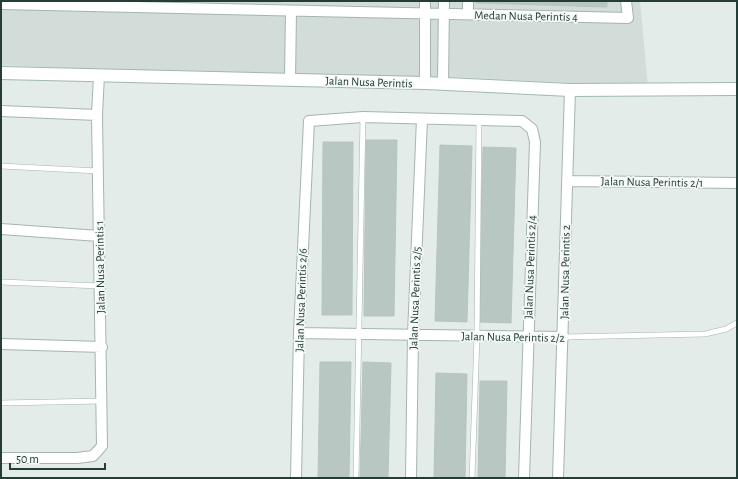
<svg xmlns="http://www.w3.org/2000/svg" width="738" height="479" font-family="'Alegreya Sans',sans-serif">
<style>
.built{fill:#d2dcd8}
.building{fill:#b9c7c2;stroke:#b6c5bf}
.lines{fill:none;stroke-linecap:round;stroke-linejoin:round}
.lane-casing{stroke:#a6b4af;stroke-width:6}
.street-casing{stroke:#a6b4af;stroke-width:12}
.secondary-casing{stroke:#a2b7b0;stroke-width:14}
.lane{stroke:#fff;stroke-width:5}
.street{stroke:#fff;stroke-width:10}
.secondary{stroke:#fff;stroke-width:12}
.labels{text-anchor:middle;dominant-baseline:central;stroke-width:3.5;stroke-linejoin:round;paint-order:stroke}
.street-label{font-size:12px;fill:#243d37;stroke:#f4f9f6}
</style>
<rect width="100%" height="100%" fill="#e3ece8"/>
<path class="built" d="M1,1H640L648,87L456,77L195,74L1,65Z"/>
<path class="building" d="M214,1H282V2Z
M476,1H607V7L476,3Z
M366,140H397L394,316H364Z
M323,142H353L352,315H322Z
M440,145L472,146L467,322L435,321Z
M483,147L516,148L511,323L478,322Z
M320,362H351L349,478H318Z
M363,362L391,363L388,478H360Z
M436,373L467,374L465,478H434Z
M480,381H507L505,478H478Z"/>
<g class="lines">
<g class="lane-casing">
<path id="lane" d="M1,166L98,171
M1,282L100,286
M564,337L705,334L726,329L737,323
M1,403L102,401
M356,478L363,117
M472,478L477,336L479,119"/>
</g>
<g class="street-casing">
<path id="street" d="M425,1V83
M468,1V14
M1,4L628,18L626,1
M290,79L291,11
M443,84L444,1
M1,111L97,115
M567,181L737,183
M1,229L99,236
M299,333L564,337
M1,344L102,347
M1,458H77L93,456L102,446L97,115L99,75
M296,478L299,333L309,121L363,117L522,121L532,129L535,142L524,478
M411,478L413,335L422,119
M558,478L570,90"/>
</g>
<g class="secondary-casing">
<path id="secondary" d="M1,73L425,83L570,90L737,89"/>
</g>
<use href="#lane" class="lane"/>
<use href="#street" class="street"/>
<use href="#secondary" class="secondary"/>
</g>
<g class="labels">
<g class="street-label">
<text transform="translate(526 16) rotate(1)">Medan Nusa Perintis 4</text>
<text transform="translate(369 82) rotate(2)">Jalan Nusa Perintis</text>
<text transform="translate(652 182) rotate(1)">Jalan Nusa Perintis 2/1</text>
<text transform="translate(100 267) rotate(-91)">Jalan Nusa Perintis 1</text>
<text transform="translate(530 267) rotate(-88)">Jalan Nusa Perintis 2/4</text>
<text transform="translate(565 272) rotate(-89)">Jalan Nusa Perintis 2</text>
<text transform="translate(415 298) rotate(-88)">Jalan Nusa Perintis 2/5</text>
<text transform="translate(301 300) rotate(-88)">Jalan Nusa Perintis 2/6</text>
<text transform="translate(513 337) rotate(1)">Jalan Nusa Perintis 2/2</text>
</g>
</g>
<rect width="738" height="479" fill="none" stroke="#243d37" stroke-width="4"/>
<path d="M10 463v6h95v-6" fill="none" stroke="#243d37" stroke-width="2"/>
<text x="16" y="463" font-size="12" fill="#243d37" stroke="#f4f9f6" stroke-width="3" paint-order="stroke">50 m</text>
</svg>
